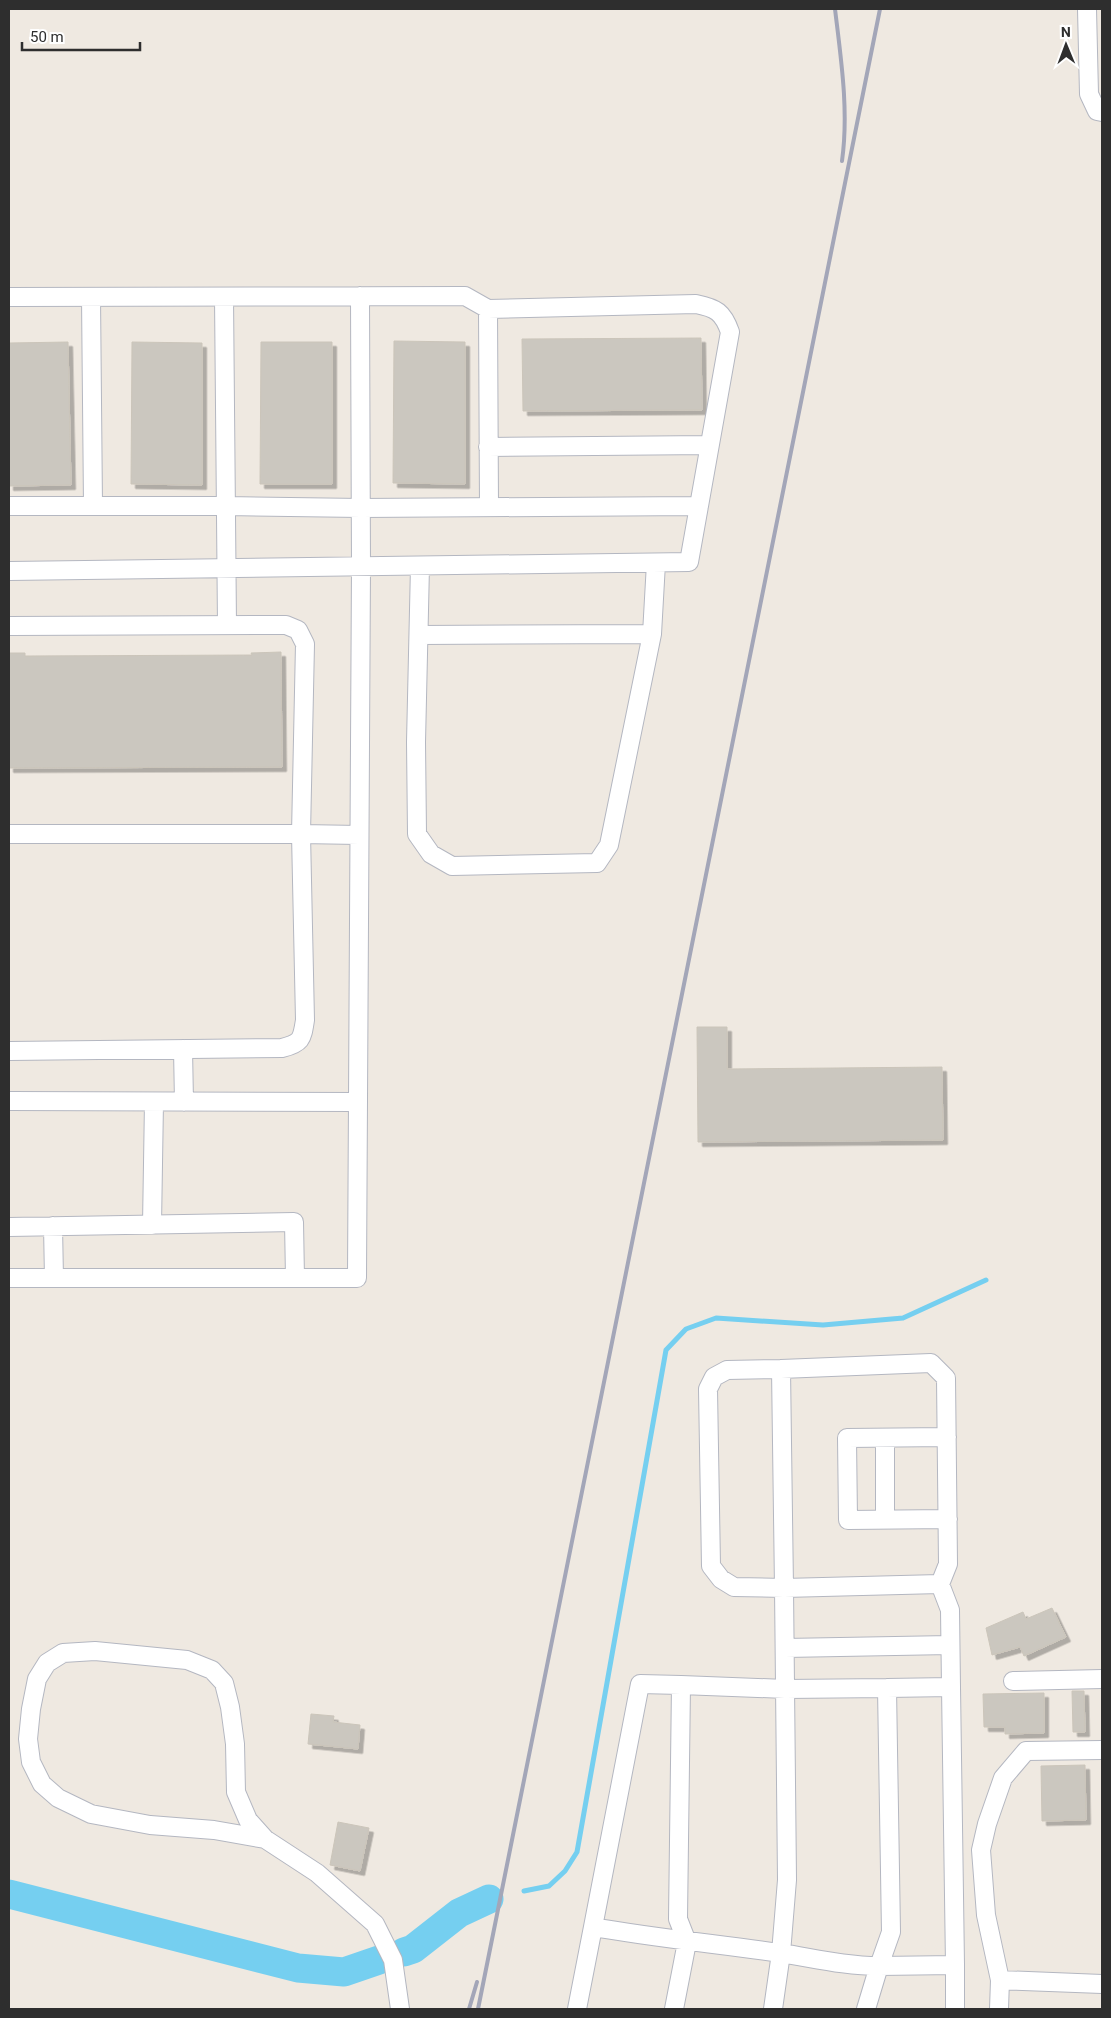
<svg xmlns="http://www.w3.org/2000/svg" width="1111" height="2018" font-family="Roboto,sans-serif">
<style>
.lines{fill:none;stroke-linecap:round;stroke-linejoin:round}
.stream{stroke:#75cff0;stroke-width:5}
.river{stroke:#75cff0;stroke-width:29}
.building{fill:#cbc7bf;stroke:#cbc5ba;filter:url(#shadow)}
.minor-casing{stroke:#b4b7c1;stroke-width:20}
.minor{stroke:#fff;stroke-width:18}
.rail{stroke:#a3a6b8;stroke-width:4}
</style>
<defs>
<filter id="shadow"><feDropShadow dx="4.5" dy="4.5" stdDeviation="0" flood-color="#0004"/></filter>
</defs>
<rect width="100%" height="100%" fill="#efe9e1"/>
<g class="lines">
<path class="stream" d="M524,1891L549,1886L565,1871L577,1852L666,1350L686,1329L716,1318L823,1325L903,1318L986,1280"/>
<path class="river" d="M9,1894L298,1968L344,1972L379,1960
M404,1952L413,1949L459,1913L489,1899"/>
</g>
<path class="building" d="M701,338L702,410L523,411L522,339Z
M394,341L465,342V484L393,483Z
M68,342L71,485L9,486V343Z
M132,342L202,343V485L131,484Z
M261,342H332V484H260Z
M281,652L282,767L9,768V653H25V656L252,655L251,653Z
M697,1027H727V1069L942,1067L943,1140L698,1142Z
M1052,1608L1066,1637L1024,1656L1020,1647L992,1655L986,1628L1023,1612L1026,1619Z
M1072,1691H1084L1085,1732H1073Z
M1044,1693V1733L1005,1734V1727H984L983,1694Z
M311,1714L334,1716L333,1722L360,1725L358,1749L308,1744Z
M1085,1765L1086,1820L1042,1821L1041,1766Z
M338,1822L369,1828L360,1871L330,1865Z"/>
<g class="lines">
<g class="minor-casing">
<path id="minor" d="M1087,9L1089,94L1097,111L1102,112
M9,297L465,296L488,309L696,304C716,308 723,312 730,332L689,562L9,571
M91,297L93,506
M224,297L227,625
M488,309L489,507
M488,447L710,445
M9,506H226L361,508L699,506
M420,566L416,742L417,834L431,854L452,866L597,863L609,845L652,634L656,563
M9,626L286,625L298,630L305,644L301,834H9
M419,635L652,634
M183,1049L184,1102
M9,1051L282,1048C302,1043 302,1039 305,1020L301,834L359,835
M9,1101L358,1102
M152,1225L154,1102
M53,1226L54,1278
M9,1227L294,1222L295,1278
M9,1278H357L361,567L360,296
M947,1437L847,1438L848,1520L948,1519
M885,1438V1519
M940,1584L950,1610L951,1687
M785,1648L950,1645
M1013,1681L1102,1679
M681,1685L785,1689L887,1688
M265,1839L214,1830L150,1825L91,1814L58,1798L42,1784L31,1762L28,1739L31,1709L37,1679L47,1663L63,1653L95,1651L187,1660L212,1670L224,1683L230,1707L235,1744L236,1792L248,1820L265,1839L317,1873L375,1924L393,1960L400,2009
M593,1927L640,1684L681,1685L678,1919L687,1942L674,2009
M955,1965L951,1687L887,1688L891,1932L879,1966L955,1965V2009
M1000,1980L1102,1984
M577,2009L593,1927C655,1938 718,1944 780,1953C813,1958 845,1966 879,1966L866,2009
M773,2009L781,1953L787,1880L784,1588L940,1584L948,1564L946,1378L931,1363L781,1369L784,1588L734,1587L721,1579L711,1566L708,1389L714,1377L727,1370L781,1369
M999,2009L1000,1980L986,1915L981,1850L987,1824L1003,1778L1026,1751L1102,1750"/>
</g>
<use href="#minor" class="minor"/>
<path class="rail" d="M835,9C841,59 849,111 842,161
M469,2009L477,1982
M478,2009L880,9"/>
</g>
<rect width="1111" height="2018" fill="none" stroke="#2e2e2e" stroke-width="20"/>
<g transform="translate(1066 45) rotate(359)" stroke="#ffffff" stroke-width="4" paint-order="stroke">
<path d="M0-4L9 19L0 12L-9 19Z" fill="#2e2e2e"/>
<text y="-8" font-size="14" font-weight="bold" text-anchor="middle" fill="#2e2e2e">N</text>
</g>
<path d="M22 42v8h118v-8" fill="none" stroke="#2e2e2e" stroke-width="2.5"/>
<text x="30" y="42" font-size="15" fill="#2e2e2e" stroke="#ffffff" stroke-width="4" paint-order="stroke">50 m</text>
</svg>
